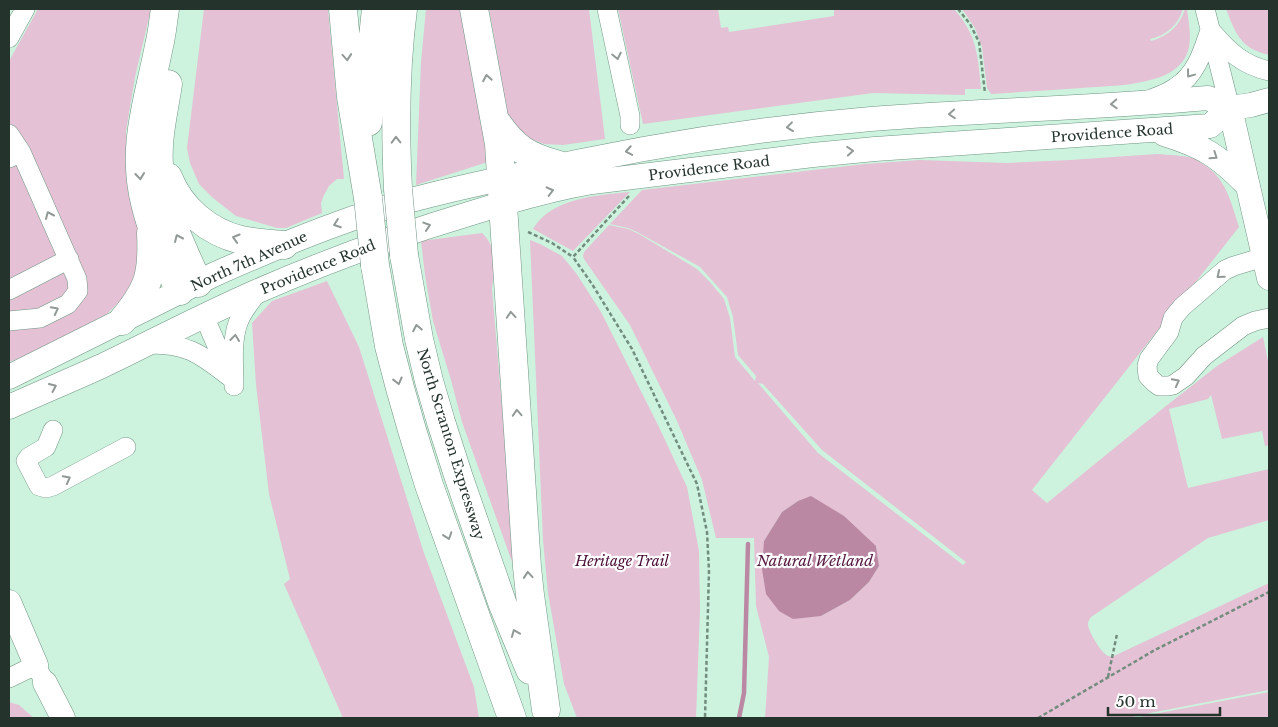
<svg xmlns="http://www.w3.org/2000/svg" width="1278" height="727" font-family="'Libre Baskerville',serif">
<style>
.green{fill:#e4c1d4;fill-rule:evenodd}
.water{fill:#bb88a4}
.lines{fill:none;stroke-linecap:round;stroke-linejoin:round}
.stream{stroke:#bb88a4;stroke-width:4.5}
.minor-casing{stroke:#719583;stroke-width:20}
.major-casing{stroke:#719583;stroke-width:25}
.highway-casing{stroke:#719583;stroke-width:29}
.path{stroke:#728c7e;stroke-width:2.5;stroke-dasharray:4 2.5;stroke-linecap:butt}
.minor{stroke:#fff;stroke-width:19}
.major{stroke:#fff;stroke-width:24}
.highway{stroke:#fff;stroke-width:28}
.highway-bridge-casing{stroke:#719583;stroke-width:29;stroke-linecap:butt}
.highway-bridge{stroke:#fff;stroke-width:28}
.oneway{stroke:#929995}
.labels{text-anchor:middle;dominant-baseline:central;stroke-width:4.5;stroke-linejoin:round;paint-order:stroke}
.street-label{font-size:14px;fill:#24332b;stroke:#fff}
.park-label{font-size:14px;font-style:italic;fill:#4b0e37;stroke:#fff}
.water-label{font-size:15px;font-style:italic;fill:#551840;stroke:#fff}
</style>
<rect width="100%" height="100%" fill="#cdf3df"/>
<path class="green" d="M38,9H151L135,77L126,131L127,185L142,234L145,250L132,289L107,314L25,356L9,362V61Z
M204,9H328L344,179H337L329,186L324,195L321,203L322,213L286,228H277L236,216L213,198L199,184L190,163L187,148Z
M426,9H466L491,161L416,185L421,62Z
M489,9H589L605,139L563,145L544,144L526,137L504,112L497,53Z
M618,9H718L721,28L728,27L729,32L834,16V9H874V10L884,9H954C977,35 978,55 981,89H965V95L873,93L643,124Z
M962,9H1183C1178,25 1167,35 1150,39L1151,41C1168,36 1180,26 1185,9H1187C1189,25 1194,46 1183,61C1176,70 1166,76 1154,79C1131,86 1107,86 1082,88C1052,90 1021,92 991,94L987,88L982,47L975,28Z
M1226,9H1269V55C1240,48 1236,34 1226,9Z
M1157,154C1169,155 1181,155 1192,158C1196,159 1199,162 1203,164C1226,178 1231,202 1239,227L1032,490L1047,503L1166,406L1217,366L1263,337L1269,366V445L1265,446L1262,431L1222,439L1211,395L1208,399L1169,409L1188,488L1269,469V520L1208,538L1091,617C1089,620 1088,621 1088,624C1088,631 1101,653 1108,656C1111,657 1113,656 1116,655L1269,583V690L1150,713L1128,718H765L769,657L756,606L754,538H716L702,480L677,421L630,325L584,259L583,256L584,252L609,225L628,229L639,234L697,269L710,282L724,299L730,318L735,357L755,381L756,376L738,355L733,317L727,297L700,267L639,233L628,228L610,224L642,190L865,164L920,160L1007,163L1070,160ZM758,383L763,384L822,450L966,562L963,565L818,453ZM798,501L876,546L879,566L869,582L850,600L821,616L764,541L782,512Z
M630,192L573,251L533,229C551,198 598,195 630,192Z
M482,233C499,249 494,268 492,289L516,573L462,422L451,380L433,321L425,275L421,241Z
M530,240L540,244L562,256L576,273L601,312L659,427L687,487L699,551L700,610L696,718H577L564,684L548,593L543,540Z
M327,281L359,347L424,553L474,687L479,718H343L284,584L290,579L269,494L256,385L252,323L272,301Z
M1269,692V718H1137L1149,715Z
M9,702L19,705L34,718H9Z"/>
<path class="water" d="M811,496L844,516L876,546L879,566L869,582L850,600L821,616L793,619L779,611L766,594L762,569L764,541L782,512L798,501Z"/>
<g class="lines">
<path class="stream" d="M739,718L744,693L748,544"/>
<g class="minor-casing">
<path id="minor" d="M607,9L630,116V125
M1205,9L1230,108
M1212,32C1229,52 1243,65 1269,71
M9,38L25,9
M1151,99C1159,96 1168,93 1176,87C1196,75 1203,51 1210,30
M9,134L21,152L9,158
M1264,257L1234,266L1225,270L1182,307L1173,318L1169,332L1149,359L1147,366L1148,376L1155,383L1159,386H1168L1173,385L1186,376L1204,356L1243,326L1255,321L1269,318
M9,290L69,259
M204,316L230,376
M9,321L40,318L68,304L78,291L77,279L21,152
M146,344C187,343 199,353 230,377
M234,386C234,366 231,343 238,323C242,311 251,301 259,290
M53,430L46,447L29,457L26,461L39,486L46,488L53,486L126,447
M9,678L36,665L42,677"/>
</g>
<g class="major-casing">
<path id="major" d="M1230,108L1269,278
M1164,134C1203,146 1219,156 1248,186
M9,377L213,275C269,250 326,226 384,208C428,194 473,185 518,175C634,148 752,129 871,119C983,110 1096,108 1208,98L1230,108
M9,407C40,393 71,380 102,366C154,341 205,314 258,291C329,260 401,234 475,212C513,200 552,189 592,182L813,155L875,149L1210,126L1230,108L1251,105L1269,100
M9,602L36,665
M45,683L63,718"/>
</g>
<g class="highway-casing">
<path id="highway" d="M165,9C163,21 162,34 159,46C148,102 131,146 145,203C152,234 167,263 180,291
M343,9L351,97L368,198
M474,9L499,144L500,160L527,567L530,595L546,710
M168,84C164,111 157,138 159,165C162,208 181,245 198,283
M495,120C514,148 526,156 559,165
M368,122L371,56L376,9
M168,177C180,208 208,232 241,240C255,243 270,244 284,245
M398,189C395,129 395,69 403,9
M404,255L419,339L429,381L441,422L458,475L503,605L530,670
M375,265L389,346L400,388L412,430L429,485L512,718
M122,321C149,289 153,274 151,233"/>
</g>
<path class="path" d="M958,9L970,24L979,42L985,93
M629,196L573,257L592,284L632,349L697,484L707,532L709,571L705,718
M528,232L552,243L573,257
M1108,677L1117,634
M1038,718L1155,650L1269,592"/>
<use href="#minor" class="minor"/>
<use href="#major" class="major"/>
<use href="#highway" class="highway"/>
<g class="highway-bridge-casing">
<path id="highway-bridge" d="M398,189L404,255
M368,198L375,265"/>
</g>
<use href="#highway-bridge" class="highway-bridge"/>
</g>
<defs><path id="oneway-chevron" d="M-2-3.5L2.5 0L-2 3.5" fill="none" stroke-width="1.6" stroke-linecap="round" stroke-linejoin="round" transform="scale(1.25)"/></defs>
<g class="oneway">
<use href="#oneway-chevron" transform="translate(617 56) rotate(78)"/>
<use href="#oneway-chevron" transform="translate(347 57) rotate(85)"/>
<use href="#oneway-chevron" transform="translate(1190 74) rotate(127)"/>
<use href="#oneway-chevron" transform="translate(487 78) rotate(-100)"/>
<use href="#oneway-chevron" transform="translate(1114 104) rotate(177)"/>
<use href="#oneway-chevron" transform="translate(952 114) rotate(176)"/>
<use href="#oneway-chevron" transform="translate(790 127) rotate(173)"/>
<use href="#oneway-chevron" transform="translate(396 140) rotate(-91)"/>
<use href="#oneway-chevron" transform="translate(629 151) rotate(170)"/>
<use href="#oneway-chevron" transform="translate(850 151) rotate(-5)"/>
<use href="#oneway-chevron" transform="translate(1214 156) rotate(34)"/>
<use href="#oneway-chevron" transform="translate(140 176) rotate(84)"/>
<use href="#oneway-chevron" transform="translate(550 191) rotate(-14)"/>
<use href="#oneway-chevron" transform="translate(49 215) rotate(-114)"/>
<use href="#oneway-chevron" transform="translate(337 224) rotate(160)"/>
<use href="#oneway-chevron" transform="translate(427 226) rotate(-18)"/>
<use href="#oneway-chevron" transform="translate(178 238) rotate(-114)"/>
<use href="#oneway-chevron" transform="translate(236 238) rotate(-163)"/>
<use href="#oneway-chevron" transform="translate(1220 275) rotate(141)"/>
<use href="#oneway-chevron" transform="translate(55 310) rotate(-27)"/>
<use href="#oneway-chevron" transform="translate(511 315) rotate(-94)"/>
<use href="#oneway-chevron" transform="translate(417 328) rotate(-101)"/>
<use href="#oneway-chevron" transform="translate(235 338) rotate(-83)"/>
<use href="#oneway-chevron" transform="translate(398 381) rotate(76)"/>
<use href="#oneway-chevron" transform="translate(1176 382) rotate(-28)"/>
<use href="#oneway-chevron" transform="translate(53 387) rotate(-24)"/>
<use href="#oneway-chevron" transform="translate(517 413) rotate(-94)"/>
<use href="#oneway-chevron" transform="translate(67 479) rotate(-28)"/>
<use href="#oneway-chevron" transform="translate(448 536) rotate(71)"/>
<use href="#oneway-chevron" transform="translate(528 575) rotate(-95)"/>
<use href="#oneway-chevron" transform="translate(515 633) rotate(-112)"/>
</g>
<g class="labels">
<g class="street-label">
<text transform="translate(1112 133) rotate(-4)">Providence Road</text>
<text transform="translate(709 168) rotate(-7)">Providence Road</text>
<text transform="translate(249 261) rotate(-24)">North 7th Avenue</text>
<text transform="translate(318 267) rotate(-22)">Providence Road</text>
<text transform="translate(451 444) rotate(73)">North Scranton Expressway</text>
</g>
<g class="park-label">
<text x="622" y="561">Heritage Trail</text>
</g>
<g class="water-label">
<text x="815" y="560">Natural Wetland</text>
</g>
</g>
<rect width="1278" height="727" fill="none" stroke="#24332b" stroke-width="20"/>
<path d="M1108 707v8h112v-8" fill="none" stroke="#24332b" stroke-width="2.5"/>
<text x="1116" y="707" font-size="15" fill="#24332b" stroke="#ffffff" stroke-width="4" paint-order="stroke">50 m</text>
</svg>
